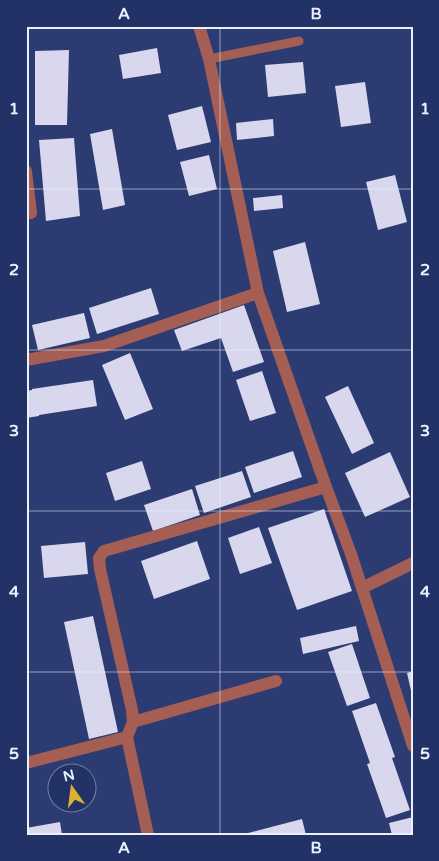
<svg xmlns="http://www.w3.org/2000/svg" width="439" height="861" font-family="'Varela Round',sans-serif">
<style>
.building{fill:#d9d7ed}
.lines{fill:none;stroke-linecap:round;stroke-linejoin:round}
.service{stroke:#a55e54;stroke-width:9}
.minor{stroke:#a55e54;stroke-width:12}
.grid{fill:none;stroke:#eaf0fd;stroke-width:1;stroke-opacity:0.55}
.neatline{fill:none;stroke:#eaf0fd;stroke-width:2}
.grid-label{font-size:16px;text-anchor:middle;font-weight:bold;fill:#eaf0fd}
</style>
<rect width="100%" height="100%" fill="#2c3c72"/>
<path class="building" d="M157,48L161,73L123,79L119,55Z
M69,50L67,125H35V51Z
M303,62L306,93L268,97L265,65Z
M365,82L371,123L341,127L335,86Z
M202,106L211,142L177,150L168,115Z
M273,119L274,136L237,140L236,123Z
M112,129L125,205L103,210L90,134Z
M74,138L80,216L46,221L39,140Z
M209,155L217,189L189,196L180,162Z
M395,175L407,222L378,230L366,182Z
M282,195L283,208L254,211L253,198Z
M305,242L320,304L287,312L273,251Z
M151,288L159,314L97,334L89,308Z
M244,305L264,362L233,372L221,338L182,351L174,330Z
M84,313L90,338L38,350L32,325Z
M130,353L153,409L125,420L102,365Z
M262,371L276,413L250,421L236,380Z
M93,380L97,406L39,415V416L26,418V391L32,390V389Z
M348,386L374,443L352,454L325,397Z
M293,451L302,477L254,493L245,467Z
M390,452L410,497L365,517L345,473Z
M142,461L151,489L115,501L106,473Z
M242,471L251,497L204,513L195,486Z
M192,489L200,515L153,531L144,505Z
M324,509L352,591L297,610L268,528Z
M259,527L272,563L240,574L228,538Z
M197,541L210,579L154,599L141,561Z
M85,542L88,574L44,578L41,546Z
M93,616L118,732L89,739L64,622Z
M356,626L359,641L303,654L300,638Z
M352,644L370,698L347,706L328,652Z
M413,671V695H412L407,673Z
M376,703L395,757L392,758L410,810L386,818L367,764L370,763L352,711Z
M413,817V835H392L389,823Z
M302,819L306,835H244V834Z
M60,822L62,835H26V828Z"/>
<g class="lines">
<path class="service" d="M209,59L299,41"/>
<path class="minor" d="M199,26L209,59L258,293L326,487L351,554L413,746
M26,171L31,213
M26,360L104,346L258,293
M362,588L413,563
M133,722L276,681
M127,737L148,835
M26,763L127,737L133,722L132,710L100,569L99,558L104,551L326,487"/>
</g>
<path class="grid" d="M220,26V835M26,189H413M26,350H413M26,511H413M26,672H413"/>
<rect width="439" height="861" fill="none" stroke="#223166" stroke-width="55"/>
<g transform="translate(72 788) rotate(346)"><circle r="24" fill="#223166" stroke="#727da2"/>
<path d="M0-4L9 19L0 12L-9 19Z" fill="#dcb233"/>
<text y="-8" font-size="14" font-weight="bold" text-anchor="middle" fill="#eaf0fd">N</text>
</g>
<rect x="28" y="28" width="384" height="806" class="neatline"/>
<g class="grid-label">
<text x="124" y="19">A</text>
<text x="316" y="19">B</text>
<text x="14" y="114">1</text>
<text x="425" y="114">1</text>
<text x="14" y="275">2</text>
<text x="425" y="275">2</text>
<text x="14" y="436">3</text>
<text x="425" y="436">3</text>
<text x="14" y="597">4</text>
<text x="425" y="597">4</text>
<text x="14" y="759">5</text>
<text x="425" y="759">5</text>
<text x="124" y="853">A</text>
<text x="316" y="853">B</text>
</g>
</svg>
